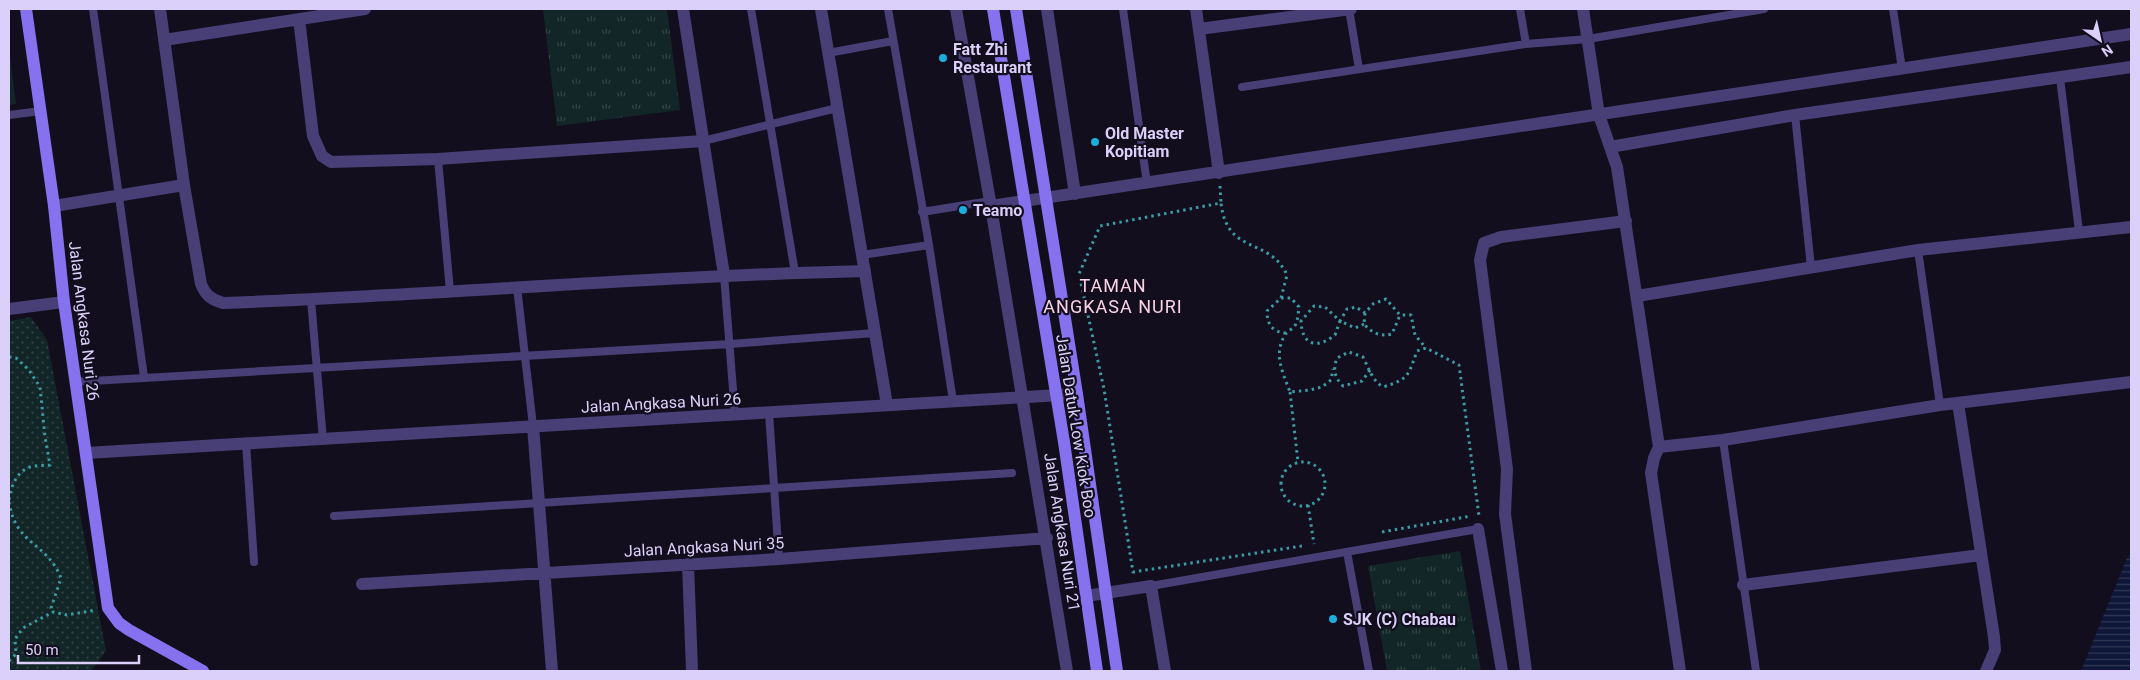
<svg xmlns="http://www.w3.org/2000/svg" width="2140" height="680" font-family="Roboto,sans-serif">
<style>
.grass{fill:url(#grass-tufts)}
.park{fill:url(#park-dots)}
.garden{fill:#122527}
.water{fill:url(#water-rules)}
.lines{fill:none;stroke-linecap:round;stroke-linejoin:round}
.path{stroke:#3b9ba3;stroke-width:3;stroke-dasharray:2.5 4;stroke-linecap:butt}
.lane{stroke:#483f77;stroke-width:8}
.street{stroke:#483f77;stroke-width:12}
.secondary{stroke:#8672ef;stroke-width:12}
.poi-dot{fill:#1aaedc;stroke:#130e1d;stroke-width:2}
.labels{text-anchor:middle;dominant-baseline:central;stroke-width:4.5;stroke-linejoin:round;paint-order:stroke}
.poi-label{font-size:16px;font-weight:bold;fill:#dbd0fa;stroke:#130e1d;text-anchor:start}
.street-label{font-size:16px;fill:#dbd0fa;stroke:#130e1d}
.neighbourhood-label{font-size:18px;letter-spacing:1px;fill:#fad2e6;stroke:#130e1d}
</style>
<defs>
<pattern id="grass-tufts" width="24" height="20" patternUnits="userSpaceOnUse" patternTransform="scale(1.25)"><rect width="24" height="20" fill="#122527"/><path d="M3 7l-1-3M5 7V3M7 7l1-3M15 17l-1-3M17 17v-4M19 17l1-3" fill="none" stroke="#344447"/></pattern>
<pattern id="park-dots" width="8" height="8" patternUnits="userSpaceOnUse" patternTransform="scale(1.25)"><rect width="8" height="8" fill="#122527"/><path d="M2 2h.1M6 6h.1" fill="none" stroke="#344447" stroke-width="1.8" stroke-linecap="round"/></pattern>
<pattern id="water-rules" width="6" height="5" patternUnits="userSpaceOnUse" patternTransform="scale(1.25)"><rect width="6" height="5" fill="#0e1737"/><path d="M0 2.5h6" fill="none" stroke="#303855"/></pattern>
</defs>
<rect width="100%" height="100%" fill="#130e1d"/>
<path class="grass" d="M543,9H667L680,110L557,126Z
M1460,551L1481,671H1387L1368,566Z"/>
<path class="park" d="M31,317L47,340L106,651L91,671H9V321Z"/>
<path class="garden" d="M9,48L16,104L9,105Z"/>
<path class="water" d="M2131,552V671H2081L2127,558Z"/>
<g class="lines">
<path class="path" d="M1220,186L1221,203
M1281,298L1287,275C1269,236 1227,256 1221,203L1100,226L1079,274L1104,389L1133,572L1302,546
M1365,313L1364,324C1372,333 1380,337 1392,334L1400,315
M1364,324L1355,328L1340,321L1335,335C1317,349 1302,346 1301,321L1314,306L1325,307L1340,321L1347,309L1356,307L1365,313L1373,304L1386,299L1400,315H1411L1415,335L1426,348
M1286,333C1272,332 1267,324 1267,311L1281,298H1291L1299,307C1298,314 1298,322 1294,327C1291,330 1287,331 1285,335C1273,354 1283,373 1290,392L1310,390L1322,387L1331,380L1333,369
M9,357L16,358L29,370L40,387L45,437L50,465C44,466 36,465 30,467C16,472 11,487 9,500
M1370,370L1362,381L1343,386C1334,377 1333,369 1337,358L1349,352L1363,357C1369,369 1372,380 1383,387C1409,379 1408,376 1417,351L1426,348L1459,365L1479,516
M1290,392L1298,462
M1281 484a22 22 0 1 1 44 0a22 22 0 1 1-44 0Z
M9,502C16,546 46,541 61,578L51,608L53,612
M1308,505L1314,544
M1382,532L1471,516
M9,661L16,654L15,639L23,628L53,612L67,615L96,610"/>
<path class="lane" d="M93,9L144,377
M751,9L795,273
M888,9L929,245L953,401
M1123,9L1147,184
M1349,9L1359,69
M1520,9L1526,44
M1893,9L1902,69
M828,53L893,41
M2060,78L2079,231
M1242,87L1526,44L1588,39L1764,9
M9,115L41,111
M1795,115L1811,267
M703,141L837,108
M438,159L450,291
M922,212L990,201
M1918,250L1940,405
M862,255L929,245
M724,275L735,415
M517,287L533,426
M311,300L323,440
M75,382L730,344L875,333
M769,413L779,559
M1723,440L1756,671
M246,443L254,562
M334,516L1012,473
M1347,552L1369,671
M1151,586L1478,529"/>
<path class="street" d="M160,9L184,185L201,284C206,296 211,299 223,303C437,295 651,276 865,271
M683,9L724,275
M821,9L887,405
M956,9L990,201L1067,671
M1047,9L1075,194
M1196,9L1219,173
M1583,9L1599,115L1617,167L1659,447L1654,458L1651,473L1680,671
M299,19L313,136L322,156L331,162L438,159L703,141
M1199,29L1351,9
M164,40L365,9
M1610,147L1795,115L2131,67
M54,206L184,185
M991,206L2131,34
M1637,296L1918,250L2131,227
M9,309L64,302
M1958,403L1994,637L1995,650L1986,671
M533,426L552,671
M1659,447L1723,440L1940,405L2131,382
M86,453L1077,394
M1478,529L1502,671
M688,564L692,671
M362,584L779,559L1047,538
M1743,585L1981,555
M1086,596L1151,586L1165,671
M1526,671L1505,514L1507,469L1480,260L1484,243L1501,237L1626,221"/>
<path class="secondary" d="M26,9L54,206L64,302L108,608L119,623L129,630L203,671
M993,9L1064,442L1097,671
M1016,9L1077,394L1117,671"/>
</g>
<g class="poi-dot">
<circle cx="943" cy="58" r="5"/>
<circle cx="1095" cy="142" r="5"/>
<circle cx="963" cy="210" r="5"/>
<circle cx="1333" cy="619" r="5"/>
</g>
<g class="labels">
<g class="poi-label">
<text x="953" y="49">Fatt Zhi<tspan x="953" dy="18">Restaurant</tspan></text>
<text x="1105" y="133">Old Master<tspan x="1105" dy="18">Kopitiam</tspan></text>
<text x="973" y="210">Teamo</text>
<text x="1343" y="619">SJK (C) Chabau</text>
</g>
<g class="street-label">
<text transform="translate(84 321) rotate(83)">Jalan Angkasa Nuri 26</text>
<text transform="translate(661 403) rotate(-3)">Jalan Angkasa Nuri 26</text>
<text transform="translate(1076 426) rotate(81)">Jalan Datuk Low Kiok Boo</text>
<text transform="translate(1062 532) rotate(81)">Jalan Angkasa Nuri 21</text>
<text transform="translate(704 547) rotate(-3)">Jalan Angkasa Nuri 35</text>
</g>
<g class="neighbourhood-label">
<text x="1113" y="285">TAMAN<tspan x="1113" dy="21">ANGKASA NURI</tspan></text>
</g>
</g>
<rect width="2140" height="680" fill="none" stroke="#dbd0fa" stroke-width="20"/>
<g transform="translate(2100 40) rotate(146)" stroke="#130e1d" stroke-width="4" paint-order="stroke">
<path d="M0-4L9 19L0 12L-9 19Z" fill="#dbd0fa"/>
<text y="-8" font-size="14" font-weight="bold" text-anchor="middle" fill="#dbd0fa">N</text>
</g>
<path d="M18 655v8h121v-8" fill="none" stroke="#dbd0fa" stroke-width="2.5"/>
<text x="25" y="655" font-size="15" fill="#dbd0fa" stroke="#130e1d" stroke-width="4" paint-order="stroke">50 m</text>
</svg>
